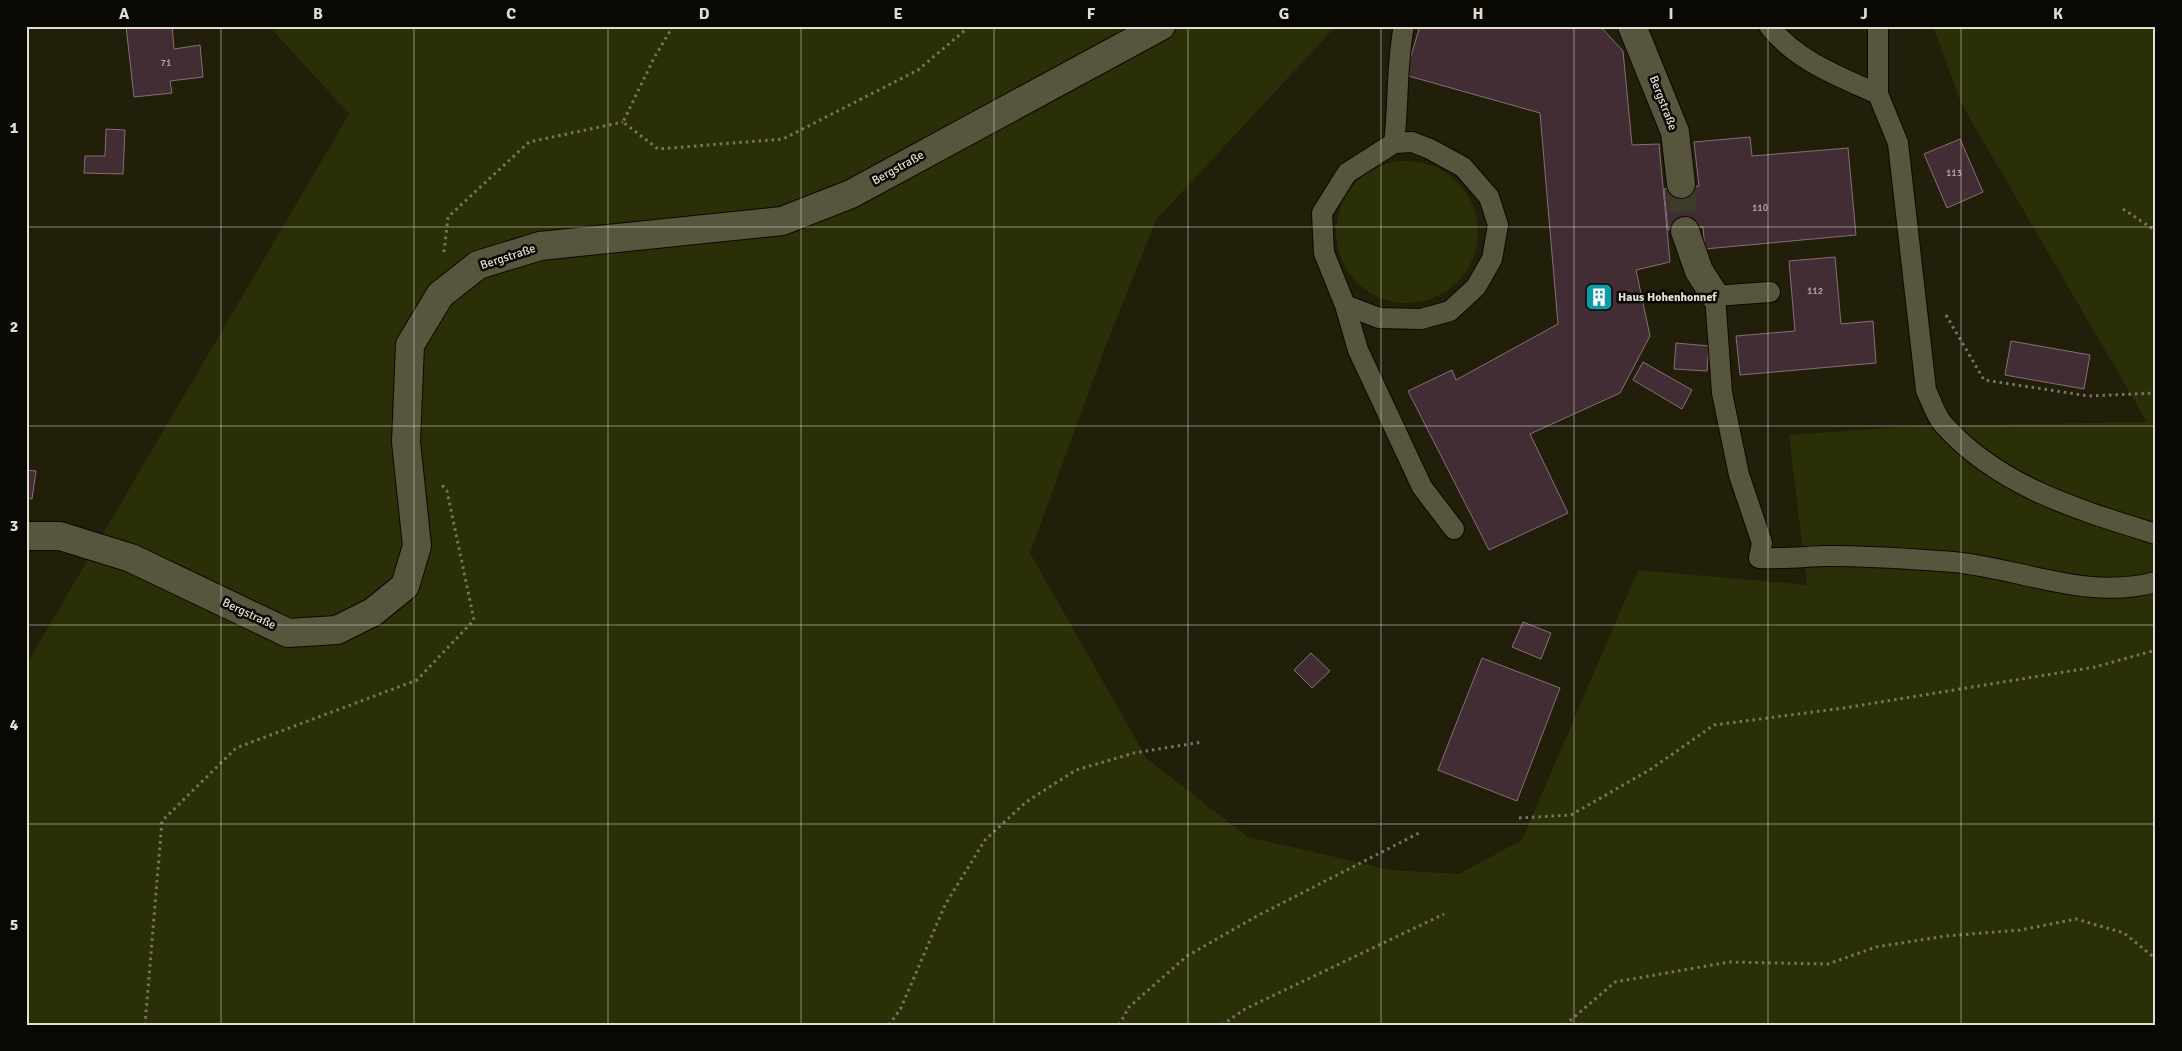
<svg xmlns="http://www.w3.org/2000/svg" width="2182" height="1051" font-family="Signika,sans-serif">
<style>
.green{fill:#2b2f07}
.building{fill:#432d35;stroke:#876e77}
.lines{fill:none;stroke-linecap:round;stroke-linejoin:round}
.street-tunnel{stroke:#3e3b28;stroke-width:28;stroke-dasharray:28 14;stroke-linecap:butt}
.lane-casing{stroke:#0b0800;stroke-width:22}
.street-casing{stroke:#0b0800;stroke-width:30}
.path{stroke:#777464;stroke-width:3;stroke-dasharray:2.5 4;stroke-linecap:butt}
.lane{stroke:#58553f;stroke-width:20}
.street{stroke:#58553f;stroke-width:28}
.grid{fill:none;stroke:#e0ded2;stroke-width:1;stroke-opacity:0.55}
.labels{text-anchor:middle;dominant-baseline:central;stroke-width:5;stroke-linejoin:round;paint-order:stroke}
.number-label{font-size:10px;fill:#b9b2ab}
.street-label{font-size:12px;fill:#e0ded2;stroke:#090803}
.poi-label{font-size:12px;font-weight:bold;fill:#e0ded2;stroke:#090803;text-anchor:start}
.neatline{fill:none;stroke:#e0ded2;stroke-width:2}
.grid-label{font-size:16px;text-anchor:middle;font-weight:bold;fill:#e0ded2}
</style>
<rect width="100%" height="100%" fill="#211e0a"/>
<path class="green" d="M269,26H1336L1156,220L1106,345L1030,553L1147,759L1248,837L1391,870L1459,874L1522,840L1638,570L1807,585L1789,435L1916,426L2147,422L1961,103L1933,26H2156V1025H26V665L349,114Z
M1336 232a71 71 0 1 1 142 0a71 71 0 1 1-142 0Z"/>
<path class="building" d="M126,26H172L174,49L200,45L203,77L170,81L172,93L134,97Z
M1420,26H1600L1623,51L1632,145L1659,144L1670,262L1636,270L1650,336L1620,393L1530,434L1568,513L1489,550L1408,391L1452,370L1456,380L1558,324L1540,113L1405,75Z
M106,129L125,130L123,174L84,173L85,156H105Z
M1750,137L1752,156L1848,148L1856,235L1705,249L1703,227L1668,230L1664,189L1699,186L1694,142Z
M1960,139L1983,192L1947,208L1924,154Z
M1835,257L1841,324L1873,321L1876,363L1740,375L1736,336L1795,331L1789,261Z
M2011,341L2090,355L2084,389L2005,375Z
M1676,343L1709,346L1707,371L1674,369Z
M1643,362L1692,390L1682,409L1633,380Z
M26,470L36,471L32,499L26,498Z
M1523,622L1551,633L1541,659L1512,647Z
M1311,653L1330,671L1312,688L1294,670Z
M1482,658L1560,688L1517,801L1438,770Z"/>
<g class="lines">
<path class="street-tunnel" d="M1681,184L1685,231"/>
<g class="lane-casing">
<path id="lane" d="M1404,26C1396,65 1399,104 1394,143L1347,173L1322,213L1324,253L1345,305L1358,350L1422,487L1454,529
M1769,26C1797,61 1838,76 1878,94
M1878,26V94L1898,143L1926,390C1931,401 1936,416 1943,424C1999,487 2079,510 2156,534
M1770,292L1715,296L1722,393L1739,475L1762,543L1759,558C1781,559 1801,557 1823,556C1866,555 1910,559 1953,562C2020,568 2088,601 2156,582
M1345,305L1379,318L1421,319L1450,311L1476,287L1492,259L1498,225L1489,197L1463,167L1430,149L1412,142L1394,143"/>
</g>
<g class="street-casing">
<path id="street" d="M1632,26L1675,132L1681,184
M1685,231L1699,271L1715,296
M26,536H60L131,558L288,633L337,630L373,612L405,586L417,546L406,442L410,345L440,295L478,265L540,246L782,221L851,194L1161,26"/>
</g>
<path class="path" d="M673,26L654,58L623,122L658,149L783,139L918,70L970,26
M2123,209L2156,231
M444,252L448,217L529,142L623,122
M1946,315L1984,380L2089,396L2156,393
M1519,818L1571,815L1651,769L1714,725L1844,708L2095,667L2156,650
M145,1025L162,821L236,748L417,680L474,620L447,491L442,485
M889,1025L901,1008L945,905L985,840L1026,802L1076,770L1134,753L1202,742
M1119,1025L1129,1007L1187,956L1257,916L1421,832
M1222,1025L1245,1009L1444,914
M1565,1025L1615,982L1729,962L1828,964L1876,947L1946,936L2020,930L2076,919L2124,933L2156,959"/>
<use href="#lane" class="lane"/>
<use href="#street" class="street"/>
</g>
<path class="grid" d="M221,26V1025M414,26V1025M608,26V1025M801,26V1025M994,26V1025M1188,26V1025M1381,26V1025M1574,26V1025M1768,26V1025M1961,26V1025M26,227H2156M26,426H2156M26,625H2156M26,824H2156"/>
<defs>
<g id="building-square" transform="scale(1.4375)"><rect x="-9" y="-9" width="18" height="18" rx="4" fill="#0f9aa8" stroke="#090803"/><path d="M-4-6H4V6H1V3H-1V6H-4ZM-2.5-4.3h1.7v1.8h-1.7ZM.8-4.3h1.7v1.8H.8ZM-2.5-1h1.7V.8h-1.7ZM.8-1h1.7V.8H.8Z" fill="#fff"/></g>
</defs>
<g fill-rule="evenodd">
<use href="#building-square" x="1599" y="297"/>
</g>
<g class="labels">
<g class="number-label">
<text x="166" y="63">71</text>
<text x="1954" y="173">113</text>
<text x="1760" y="208">110</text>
<text x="1815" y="291">112</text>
</g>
<g class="street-label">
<text transform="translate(1663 103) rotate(69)">Bergstraße</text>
<text transform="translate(898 168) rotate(-29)">Bergstraße</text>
<text transform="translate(508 257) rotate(-18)">Bergstraße</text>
<text transform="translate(249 614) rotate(25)">Bergstraße</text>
</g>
<g class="poi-label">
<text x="1618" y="297">Haus Hohenhonnef</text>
</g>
</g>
<rect width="2182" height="1051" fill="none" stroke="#090803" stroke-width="55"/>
<rect x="28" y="28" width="2126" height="996" class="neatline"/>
<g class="grid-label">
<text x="124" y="19">A</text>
<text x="318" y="19">B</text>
<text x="511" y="19">C</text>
<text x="704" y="19">D</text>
<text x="898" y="19">E</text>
<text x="1091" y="19">F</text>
<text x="1284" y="19">G</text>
<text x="1478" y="19">H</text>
<text x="1671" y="19">I</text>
<text x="1864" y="19">J</text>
<text x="2058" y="19">K</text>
<text x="14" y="133">1</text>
<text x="14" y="332">2</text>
<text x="14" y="531">3</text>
<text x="14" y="730">4</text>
<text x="14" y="930">5</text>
</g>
</svg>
